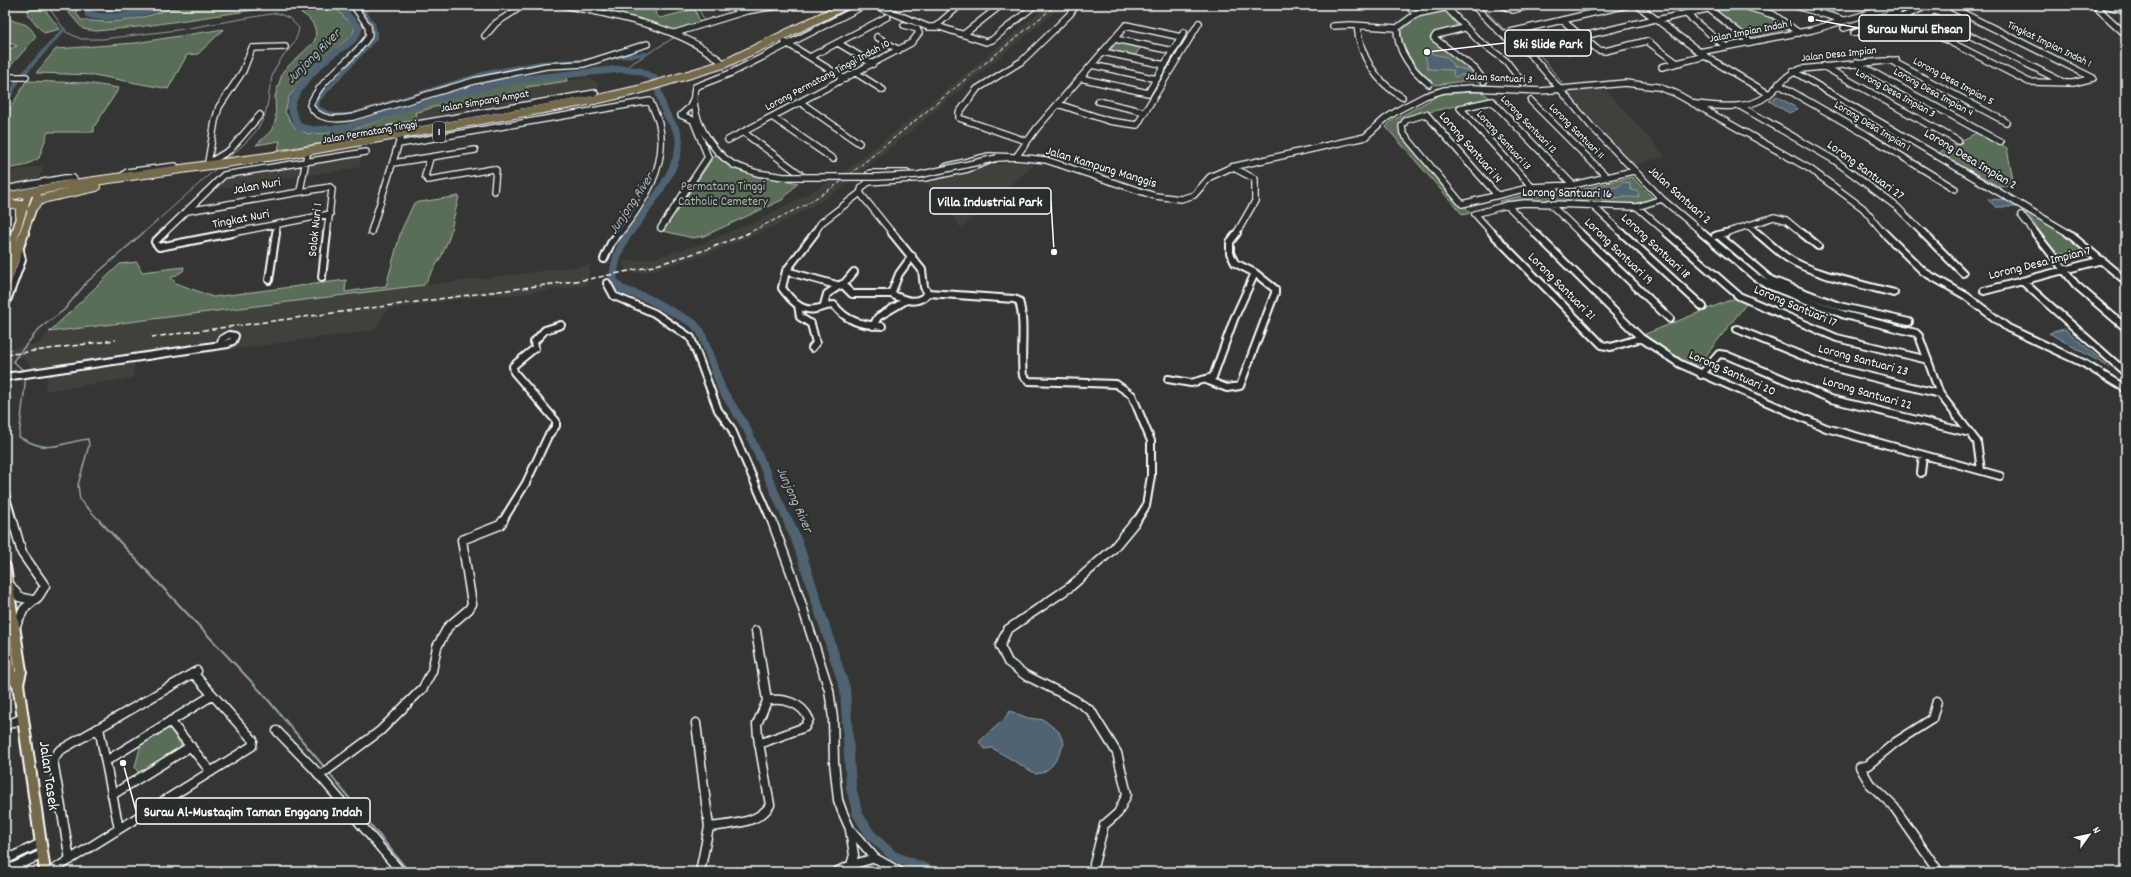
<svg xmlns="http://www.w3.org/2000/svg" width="2131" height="877" font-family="Dekko,sans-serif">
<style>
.built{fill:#42413b}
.green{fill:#5a6d58;stroke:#acb6ac}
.water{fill:#506473;stroke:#96a2ab}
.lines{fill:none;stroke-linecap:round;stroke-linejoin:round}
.stream-far2{stroke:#96a2ab;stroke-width:1}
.stream-far1{stroke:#96a2ab;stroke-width:1.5}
.stream{stroke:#96a2ab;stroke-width:2}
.canal{stroke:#506473;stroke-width:4}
.river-far2{stroke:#506473;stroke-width:7}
.river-far1{stroke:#506473;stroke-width:8}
.river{stroke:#506473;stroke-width:10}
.minor-far2-casing{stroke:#fff;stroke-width:8}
.minor-far1-casing{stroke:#fff;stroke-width:10}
.minor-casing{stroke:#fff;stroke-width:11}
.major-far2-casing{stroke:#fff;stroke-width:10}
.major-far1-casing{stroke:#fff;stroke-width:12}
.major-casing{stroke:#fff;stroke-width:14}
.highway-casing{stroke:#fff;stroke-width:10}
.minor-far2{stroke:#2a2d2e;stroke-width:5.5}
.minor-far1{stroke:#2a2d2e;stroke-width:6}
.minor{stroke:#2a2d2e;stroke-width:8}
.major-far2{stroke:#756b4b;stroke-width:7}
.major-far1{stroke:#756b4b;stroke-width:8}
.major{stroke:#756b4b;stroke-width:10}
.highway{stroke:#756b4b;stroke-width:8}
.rail-far1{stroke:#fff;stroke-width:1;stroke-dasharray:4.5 2.5;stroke-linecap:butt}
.rail{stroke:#fff;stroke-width:1.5;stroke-dasharray:5.5 3;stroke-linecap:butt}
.minor-bridge-casing{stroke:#fff;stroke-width:8;stroke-linecap:butt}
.minor-bridge{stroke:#2a2d2e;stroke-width:5.5}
.labels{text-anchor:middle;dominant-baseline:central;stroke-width:4;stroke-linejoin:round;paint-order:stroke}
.far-street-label{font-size:11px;fill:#fff;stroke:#2a2d2e}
.shield{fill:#2a2d2e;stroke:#bfc0c0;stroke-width:1}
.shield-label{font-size:12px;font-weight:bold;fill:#fff}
.street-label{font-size:13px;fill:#fff;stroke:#2a2d2e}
.park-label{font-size:13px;fill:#acb6ac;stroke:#2a2d2e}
.water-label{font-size:14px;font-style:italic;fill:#b0b9c0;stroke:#2a2d2e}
.near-street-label{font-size:16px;fill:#fff;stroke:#2a2d2e}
.leader{fill:none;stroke:#fff;stroke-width:1.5}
.callout-dot{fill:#fff;stroke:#2a2d2e;stroke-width:1.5}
.callout{fill:#2a2d2e;stroke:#fff;stroke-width:1.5}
.callout-label{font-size:14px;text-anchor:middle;font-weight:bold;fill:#fff}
</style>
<rect width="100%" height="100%" fill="#353634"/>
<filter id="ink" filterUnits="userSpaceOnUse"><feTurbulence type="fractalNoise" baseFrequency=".025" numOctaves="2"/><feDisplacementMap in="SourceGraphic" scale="8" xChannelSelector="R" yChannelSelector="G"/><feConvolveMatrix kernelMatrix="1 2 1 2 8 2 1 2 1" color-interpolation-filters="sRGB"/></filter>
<g filter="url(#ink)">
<path class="built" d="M1048,5H1063L843,187L820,202L771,228L707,254L642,273H627L622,262L654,258L701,244L762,219L831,181L848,169L943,93Z
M588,78L597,82L599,86L597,95L532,109L381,134L387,129L415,113L433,107L526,91V87Z
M1604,88L1666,157L1633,164L1568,93L1571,91Z
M361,151L360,167L205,191L224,173Z
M1037,162L961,228L925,180L1005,163Z
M44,166L41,174L29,186L5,191V172Z
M591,265L587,285L511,295H488L388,309L374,330L135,363L132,378L45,391L49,368L34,369L23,357L5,359V349L38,344L49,332Z"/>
<path class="green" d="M30,5H41L60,29L44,33L27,14Z
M62,5H78L76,12L81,20L105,22L123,21L147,16L183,5H332L355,28L352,36L323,58L289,97L285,112L295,128L309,134L327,133L359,127L441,100L509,82L566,77L567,81L527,87V91L434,107L415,113L417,120L414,123L387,129L381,134L278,150L280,141L256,145L271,131L276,119L275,96L283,71L314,42C323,19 293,5 275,7L138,27L96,31L83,29Z
M99,5H144C130,9 113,15 100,8Z
M623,5H668L657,9L655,13L660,18L695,9L700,23L678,31L638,18L632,19L602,11Z
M1720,5C1747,5 1770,16 1792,31V33L1755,38L1750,37L1718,12V9Z
M1822,5H1852L1830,13L1820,10Z
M1441,10L1447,12L1458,27L1433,33L1431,40L1472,70L1479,81H1463L1436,85C1420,71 1402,54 1401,32C1412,18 1425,14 1441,10Z
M8,18C21,26 27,19 36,37L5,72V51L17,46L5,41V19Z
M224,29L198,54L187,55L168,89L94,75L36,73L56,49L135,43Z
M1572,40L1581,47L1588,46L1593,49L1581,54H1568L1557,45Z
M1117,42L1141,47L1134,57L1110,51Z
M26,81L86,83L119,88L94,127V132H48L39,158L24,166L5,169V118Z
M1474,92H1482L1490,98L1407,117L1399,126L1400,135L1456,202L1464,205L1470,213L1463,215L1386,127L1390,122L1441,94Z
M1978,132L2007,148L2014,185L1998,186L1938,153Z
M715,155C738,174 770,177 798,183L782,200L704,236L693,238L663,231Z
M1632,177L1654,199L1634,205H1502L1499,201L1543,191H1575Z
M459,196L449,238L441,257L424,285L49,332L120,264L137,262L142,272L184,267L183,271L171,278L176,283L213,297L346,280L345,292L386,286L401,231L414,203Z
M2025,211L2029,212L2068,236L2091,255L2071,251L2056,254Z
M1735,298L1746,304L1697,367H1691L1643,335Z
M165,729H170L181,745L179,750L139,774L135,767L141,744Z"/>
<path class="water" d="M1428,53L1447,57L1454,67L1466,70L1469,73L1455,77L1453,75L1454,71L1452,70L1428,69L1425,55Z
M1777,96L1798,109L1789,113L1769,101Z
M1624,182L1630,183V189L1638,192L1639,197C1634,198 1631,197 1626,197C1614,199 1600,204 1591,189L1600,187H1617Z
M1987,199L2007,200L2018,207H1996Z
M2065,329L2109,367L2049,333Z
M1010,711L1028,718L1044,720L1059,732L1064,744C1058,757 1052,772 1036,774L992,748L985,749L979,742C989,731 1002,724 1010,711Z"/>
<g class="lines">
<path class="stream-far2" d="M47,5L66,32L81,39H103L177,30L277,13L289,18L299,28C296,48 284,51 276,67C269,79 270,93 267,106C263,130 244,144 227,159
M697,5L705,22
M1480,5L1507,32
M765,11H788L808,5
M694,30L736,17
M1510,34L1530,48
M1533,50L1541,56L1562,83
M621,70L675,37
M142,234L218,167"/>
<path class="stream-far1" d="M25,372L13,361L39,329L64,310L87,282L143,233
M26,375L19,437C51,455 57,443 88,439L89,445L78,485L80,500L101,522"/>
<path class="stream" d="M100,521L264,695L325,768
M328,772L409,872"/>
<path class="canal" d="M359,5L373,24L376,37L318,100L317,108L333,115H350L486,73L540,63L592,60
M606,58L646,54
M5,104L18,80L64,29"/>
<path class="river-far2" d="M88,5V14C114,22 140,13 165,5
M338,5L359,28C356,41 344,46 334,53C320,63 292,92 291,109L299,127L313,130L344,128L447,96L514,80L621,69L640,71L655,79C659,91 661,106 668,117C672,124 678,129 679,138C682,167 645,212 629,234"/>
<path class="river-far1" d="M629,233C619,247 614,262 613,280L621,289L647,298L693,323L701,332L722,390L746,427L788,522"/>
<path class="river" d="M788,521L798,544L845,689L851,787L858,815L870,834L893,856L934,872"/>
<g class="minor-far2-casing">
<path id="minor-far2" d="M353,5L368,26L369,36C352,62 322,76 310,105C318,121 337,120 353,117L474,81L546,66L584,64L647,44
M565,5C620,18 680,25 724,64
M874,5L928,27H940L986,42L992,40L1035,5
M1407,5L1416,14
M1444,5L1479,41L1506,61L1523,83
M1473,5L1502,34L1531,55L1592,127L1662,199L1704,234
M1502,5L1513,10L1531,5
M1637,5L1705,56L1769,94
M1741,5L1774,15L1799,33
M1793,5L1847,21
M2094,5L2122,31
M2103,5L2126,10
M1953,8L2093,78
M1709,9L1751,42
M1893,13L2029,82L2073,83L2093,78
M1686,14L1726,47
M1935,18L2065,83
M1562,20L1598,50L1605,51L1647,41L1677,63
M1657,20L1707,9L1714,5
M1333,26L1351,25L1397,28
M1357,26C1360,56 1376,82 1402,97
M935,27L960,5
M1464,28L1436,35L1434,38L1475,69L1484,81
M1844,28L1893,13L1911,5
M675,33L746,11L782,5
M1854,33L1902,17L1929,5
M964,34L1001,5
M1502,34L1627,5
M485,36L496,23L524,5
M877,37L899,50
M1115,39L1173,51
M785,42L845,79
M838,43L873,64
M1525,50L1655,19
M1103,52L1165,65
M1699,52L1812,30L1898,5
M810,57L887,17
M1890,60L2006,122
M1856,63L2000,142
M1092,65L1157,79
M1823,66L1958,141
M1662,67L1705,56
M1793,71L2070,234
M856,73L883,90
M5,77H26
M1080,78L1148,93L1184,32
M1429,84C1411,69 1397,52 1397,28L1416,14L1458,5
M1778,84L1867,135L1955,189
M1098,101L1145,112
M1531,101L1608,178
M800,102L859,143
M1058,104L1109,121L1137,125L1199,23
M1696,104C1719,106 1748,111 1768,95C1779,86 1786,74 1801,69L1896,60
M1740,106L1834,160L1897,207L1924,234
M772,117L833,159
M743,132L800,174
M384,137L389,129L595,93
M728,140L911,43L919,33L917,29L904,25
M1026,141L959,118V113L977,89L1022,61L1070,14L1076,5
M399,144L650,101C653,109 657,116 659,124C669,165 643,204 619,234
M1016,157L1037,128L1126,25L1181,37
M430,158L425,176L428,180L493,169L496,170L494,191
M208,162L215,121L219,107L243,71L252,48L285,47
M210,162L230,150L260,115
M393,163L475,150
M734,165C710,150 689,116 695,87L731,73L865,5
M945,167L989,156L1016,157
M1232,167L1255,179V201L1236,234
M907,173H870L865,178L869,182L925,178L968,169L997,158L1016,157L1046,160L1155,196L1181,199L1194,195L1210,177L1232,167L1365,137L1385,119L1400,109L1425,96L1444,90L1472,88L1541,91L1625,83L1658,87L1675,93L1810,169L1863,208L1885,234
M120,178L127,172L175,166
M1532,187L1460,108L1492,101L1573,185
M5,189L65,178H73L76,183H83
M300,191L307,155
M860,193L893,234
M1497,195L1426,114L1406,120L1402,126L1403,133L1462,204L1532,187L1573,185L1633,171
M1549,203L1581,234
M1507,205L1536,234
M1592,205L1623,234
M1637,207L1668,234
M187,211L330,187L332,189L327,234
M2021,215L2036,234
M1748,225L1758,234
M661,228L708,157L693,120L681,115L690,107L694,97
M371,232L400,139
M163,234L224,175L366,152
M227,234L330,214
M276,234L277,224
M814,234L821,223L860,193L862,187L869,182
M1493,234L1475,214L1507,205L1525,203L1637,207L1662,199
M1722,234L1774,217L1786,220L1803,234"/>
</g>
<g class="minor-far1-casing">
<path id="minor-far1" d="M164,233L155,242L159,247L232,233
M815,233L786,271L782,288C790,299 801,312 815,309C822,308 827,305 834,305C847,322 862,325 882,326
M892,233L922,270L924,287L928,293L1014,299L1019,301C1026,325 1020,351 1023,376L1029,381L1116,384L1132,395L1151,441V476L1146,506L1136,522
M1492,233L1602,345L1611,347L1641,338
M1535,233L1641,338L1680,364L1826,428L2000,476
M1580,233L1670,319
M1622,233L1703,307
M1667,233L1739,296L1837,338L1928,360
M1702,233L1753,275L1768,285L1845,315L1916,333L1919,336L1940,394L1977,442L1981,470
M1757,233C1767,241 1776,250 1786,257C1810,274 1864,285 1894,293
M1802,233L1818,246
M1884,233L1924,272L1966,296L2008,328L2083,363L2126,389
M1923,233L1963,273
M2035,233L2076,285L2126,328
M2068,233L2126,281
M1718,235L1771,280L1839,306L1909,322
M1715,236L1725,233
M604,259L611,243L619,233
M786,271L840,286
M854,272L843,285L852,294H891L899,274L912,256
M322,277L327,233
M269,280L276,233
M2022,281L2126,373
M607,283L614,296L654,313L691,338L718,410L731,428L772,522
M1984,291L2102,260
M891,294C904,300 918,306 928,293
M798,305L800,317L811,324L816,343L812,348
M824,305L827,294L842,284
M5,306L22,260L19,246
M873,326L878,317L905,301
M1737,329L1827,366L1940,394
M229,335L235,336L233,341L225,344L221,343L222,339Z
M1701,375L1719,354L1726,355L1831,399L1970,433
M5,377L228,344
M1168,379L1191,383L1213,377L1234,319L1255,273
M1206,380L1227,388L1240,386L1275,293V289L1255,273L1235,263L1230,253V242L1237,233
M1921,473L1923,455
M5,494L13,522
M502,522L526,483L548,436L556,426V421L514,372L513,366L535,348L534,342L545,330L561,325"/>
</g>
<g class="minor-casing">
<path id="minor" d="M13,521L22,553L45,586L38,597L24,609L15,627
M772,521L793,578L829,690L833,718L834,762L838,800L842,811L850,829L875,858L900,872
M10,585L19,597L32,600
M1937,701L1932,719L1896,742L1868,765L1860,767L1870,784L1894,807L1939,872
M170,721L211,772
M696,723L709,827L700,872
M5,726L23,718
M99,728L119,829
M277,731L314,769L401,872
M759,744L805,727L809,719C802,703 783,697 767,701
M106,761L213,695
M319,776L380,731L423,688L432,671L437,647L448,627L469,609L472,604L462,540L500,525L503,521
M112,795L191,746
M709,827C729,824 759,824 770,805L758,737L757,724L767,701L756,631
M850,830L854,855L851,865
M5,860L41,843
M70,860L53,760L59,751L197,671
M1094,864L1104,825L1118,813L1127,794L1117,753L1091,711L1075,700L1025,675L1008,662L1000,646L1007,630L1070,587L1112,550L1136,521
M5,871L43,854
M50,872L252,746L253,740L193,673
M836,872L851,865L875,858"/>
</g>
<g class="major-far2-casing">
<path id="major-far2" d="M15,234L29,192
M23,234L39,190"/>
</g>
<g class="major-far1-casing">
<path id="major-far1" d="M5,267L15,233
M5,286L24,233"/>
</g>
<g class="major-casing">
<path id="major" d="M5,567L21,671L18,684L45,872
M5,633L11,677L18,684"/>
</g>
<g class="highway-casing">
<path id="highway" d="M5,197L66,185L289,154L594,100L638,90L724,64L846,5
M5,203L20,205V215
M31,209L39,201L46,198L96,187"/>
</g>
<use href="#minor-far2" class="minor-far2"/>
<use href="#minor-far1" class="minor-far1"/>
<use href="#minor" class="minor"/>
<use href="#major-far2" class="major-far2"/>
<use href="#major-far1" class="major-far1"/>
<use href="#major" class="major"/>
<use href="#highway" class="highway"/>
<path class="rail-far1" d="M746,234L803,206L838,184L1056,5"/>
<path class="rail" d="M152,337L590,279L653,266L705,250L749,233
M5,355L116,340"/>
<g class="minor-bridge-casing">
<path id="minor-bridge" d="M734,165L757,173L784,177H876L918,175L997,158"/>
</g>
<use href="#minor-bridge" class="minor-bridge"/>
</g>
</g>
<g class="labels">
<g class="far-street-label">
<text transform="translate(1751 32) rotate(-11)">Jalan Impian Indah 1</text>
<text transform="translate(2049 45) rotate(26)">Tingkat Impian Indah 1</text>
<text transform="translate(1839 55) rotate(-6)">Jalan Desa Impian</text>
<text transform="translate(828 76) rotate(-28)">Lorong Permatang Tinggi Indah 10</text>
<text transform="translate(1499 79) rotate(3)">Jalan Santuari 3</text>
<text transform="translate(1953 82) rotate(28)">Lorong Desa Impian 5</text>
<text transform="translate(1933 93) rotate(29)">Lorong Desa Impian 4</text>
<text transform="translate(1895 94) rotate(29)">Lorong Desa Impian 3</text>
<text transform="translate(485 102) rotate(-10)">Jalan Simpang Ampat</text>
<text transform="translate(1528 125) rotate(46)">Lorong Santuari 12</text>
<text transform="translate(1872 127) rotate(31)">Lorong Desa Impian 1</text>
<text transform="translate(1576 132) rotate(45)">Lorong Santuari 11</text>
<text transform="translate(370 133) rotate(-10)">Jalan Permatang Tinggi</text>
<text transform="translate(1503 141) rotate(48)">Lorong Santuari 13</text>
</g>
<rect class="shield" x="433" y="122" width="12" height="20" rx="3"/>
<g class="shield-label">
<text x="439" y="132">1</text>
</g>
<g class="street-label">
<text transform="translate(1470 148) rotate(49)">Lorong Santuari 14</text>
<text transform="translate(1970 160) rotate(31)">Lorong Desa Impian 2</text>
<text transform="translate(1101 168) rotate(17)">Jalan Kampung Manggis</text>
<text transform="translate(1865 171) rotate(36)">Lorong Santuari 27</text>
<text transform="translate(257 187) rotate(-10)">Jalan Nuri</text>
<text transform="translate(1567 194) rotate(1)">Lorong Santuari 16</text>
<text transform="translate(1679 196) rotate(42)">Jalan Santuari 2</text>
<text transform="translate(241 220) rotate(-11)">Tingkat Nuri</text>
<text transform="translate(316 230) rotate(-84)">Solok Nuri 1</text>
<text transform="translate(1655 247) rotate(43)">Lorong Santuari 18</text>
<text transform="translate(1618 252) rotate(44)">Lorong Santuari 19</text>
<text transform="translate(2040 264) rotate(-14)">Lorong Desa Impian 7</text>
<text transform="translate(1561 287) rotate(45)">Lorong Santuari 21</text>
<text transform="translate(1795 307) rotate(23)">Lorong Santuari 17</text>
<text transform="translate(1863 361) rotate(15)">Lorong Santuari 23</text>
<text transform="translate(1732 374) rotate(24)">Lorong Santuari 20</text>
<text transform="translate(1867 394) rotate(16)">Lorong Santuari 22</text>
</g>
<g class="park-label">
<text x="723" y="187">Permatang Tinggi<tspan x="723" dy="15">Catholic Cemetery</tspan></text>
</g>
<g class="water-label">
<text transform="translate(314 57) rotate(-45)">Junjong River</text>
<text transform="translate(632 204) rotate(-56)">Junjong River</text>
<text transform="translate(794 500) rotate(66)">Junjong River</text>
</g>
<g class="near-street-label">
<text transform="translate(48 776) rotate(82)">Jalan Tasek</text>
</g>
</g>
<path class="leader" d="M1811 19L1859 28M1427 52L1505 43M1054 252L1051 201M123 763L136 811"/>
<g class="callout-dot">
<circle cx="1811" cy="19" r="4"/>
<circle cx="1427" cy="52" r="4"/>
<circle cx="1054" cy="252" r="4"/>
<circle cx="123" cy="763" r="4"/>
</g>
<g class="callout">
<rect x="1859" y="15" width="111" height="26" rx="4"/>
<rect x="1505" y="30" width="86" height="26" rx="4"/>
<rect x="930" y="188" width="121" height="26" rx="4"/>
<rect x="136" y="798" width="234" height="26" rx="4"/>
</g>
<g class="callout-label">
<text x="1915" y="33">Surau Nurul Ehsan</text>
<text x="1548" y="48">Ski Slide Park</text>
<text x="990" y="206">Villa Industrial Park</text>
<text x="253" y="816">Surau Al-Mustaqim Taman Enggang Indah</text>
</g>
<rect width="2131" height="877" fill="none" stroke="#2a2d2e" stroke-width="20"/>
<rect x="10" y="10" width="2111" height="857" fill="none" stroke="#fff" stroke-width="1.5" filter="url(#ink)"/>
<g transform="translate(2089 835) rotate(57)" stroke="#2a2d2e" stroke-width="3" paint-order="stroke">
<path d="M0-3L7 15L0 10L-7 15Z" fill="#ffffff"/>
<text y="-6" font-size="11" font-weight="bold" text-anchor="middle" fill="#ffffff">N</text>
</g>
</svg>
